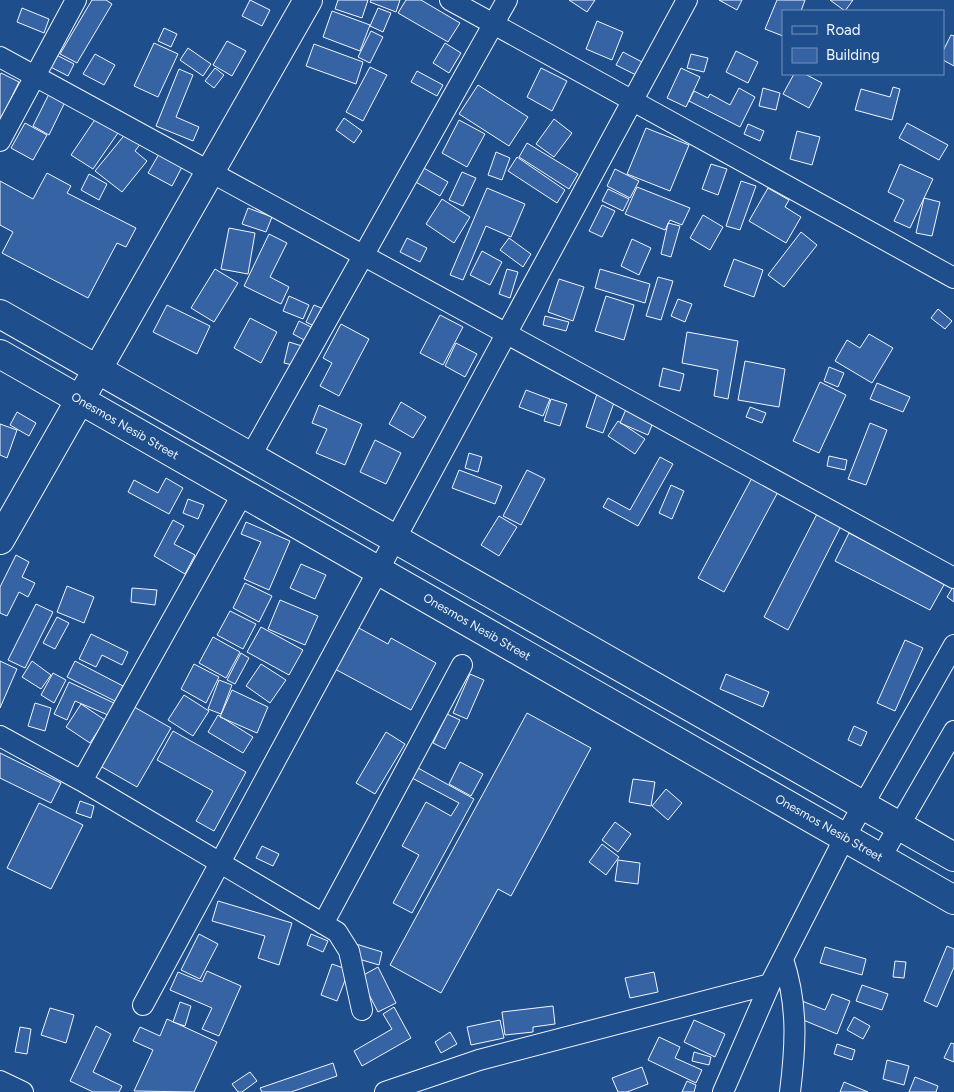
<svg xmlns="http://www.w3.org/2000/svg" width="954" height="1092" font-family="Figtree,sans-serif">
<style>
.building{fill:#3563a3;stroke:#f2f6ff}
.lines{fill:none;stroke-linecap:round;stroke-linejoin:round}
.street-casing{stroke:#f2f6ff;stroke-width:22}
.secondary-casing{stroke:#f2f6ff;stroke-width:30}
.street{stroke:#1f4e8c;stroke-width:20}
.secondary{stroke:#1f4e8c;stroke-width:28}
.labels{text-anchor:middle;dominant-baseline:central;stroke-width:4;stroke-linejoin:round;paint-order:stroke}
.street-label{font-size:12px;fill:#f2f6ff;stroke:#1f4e8c}
</style>
<rect width="100%" height="100%" fill="#1f4e8c"/>
<path class="building" d="M92,0H106L112,4L77,63L60,54Z
M250,0L270,10L262,26L242,16Z
M338,0H368L362,18L335,9Z
M371,0H400L396,12L370,2Z
M406,0H421L460,23L448,42L398,13Z
M569,0H595L587,12Z
M719,0H742L737,10Z
M777,0H805L801,11H783V36L765,29Z
M830,0H853L845,11Z
M22,8L49,19L44,33L17,22Z
M378,8L391,13L383,32L370,26Z
M332,11L370,25L360,51L323,37Z
M597,21L623,32L612,60L586,49Z
M164,28L177,34L171,47L158,41Z
M371,31L383,37L370,63L358,57Z
M951,35L954,36V66L943,60V51Z
M227,41L246,51L232,76L213,65Z
M154,43L178,54L158,97L134,86Z
M445,43L461,53L449,73L433,63Z
M314,44L363,62L356,84L306,66Z
M188,48L211,64L203,76L180,60Z
M47,50L74,64L68,76L41,62Z
M736,51L758,62L748,83L726,72Z
M623,52L642,62L636,75L616,65Z
M95,54L115,65L104,85L83,74Z
M691,54L708,58L704,72L687,68Z
M370,67L387,75L363,121L346,112Z
M215,68L224,75L214,88L205,81Z
M541,68L567,81L552,111L527,97Z
M681,68L700,77L686,107L667,98Z
M179,69L193,75L176,117L199,127L193,141L156,126Z
M417,71L443,85L437,96L411,82Z
M1,73L19,82L0,121V75Z
M794,74H805L822,83L809,108L783,94Z
M478,85L528,117L509,146L459,114Z
M893,87L900,89L892,120L855,110L861,89L890,97Z
M739,88L755,97L740,127L689,101L694,91L708,98L710,94L730,105Z
M763,88L780,93L776,110L759,106Z
M50,92L66,100L49,135L33,126Z
M98,115L120,130L93,169L71,155Z
M344,118L362,131L354,143L336,130Z
M554,119L572,133L554,157L536,144Z
M459,120L485,134L467,167L442,153Z
M25,123L47,135L33,160L11,148Z
M907,123L948,145L939,160L899,138Z
M748,124L764,131L760,141L744,134Z
M646,128L689,145L670,191L627,174Z
M797,131L820,137L812,165L790,159Z
M127,132L141,143L135,151L147,161L122,192L95,171Z
M527,143L578,174L569,189L519,157Z
M496,152L510,158L502,180L488,175Z
M159,154L182,167L172,186L148,173Z
M517,157L565,190L557,203L508,171Z
M711,164L727,169L718,195L702,189Z
M900,164L933,179L910,228L894,221L904,200L888,192Z
M422,167L448,182L440,196L414,181Z
M615,169L639,181L630,198L607,186Z
M462,172L476,178L463,206L449,200Z
M47,173L71,186L67,193L136,228L126,247L117,243L88,298L2,253L13,232L0,225V181L33,199Z
M89,174L107,184L99,200L81,190Z
M741,181L756,186L740,230L726,226Z
M637,187L690,208L682,225L670,220L665,230L625,214Z
M487,188L525,204L511,237L486,226L463,280L450,275Z
M768,188L789,200L785,207L801,217L786,243L749,221Z
M608,189L629,199L623,211L602,201Z
M924,198L940,202L932,236L916,233Z
M442,199L470,217L454,243L426,224Z
M602,205L615,211L602,237L589,231Z
M248,208L272,217L266,232L242,224Z
M703,215L723,227L710,250L690,238Z
M668,223L680,226L671,257L661,254Z
M229,228L255,233L248,274L221,269Z
M801,232L817,245L784,287L768,275Z
M269,234L287,243L270,277L289,287L281,304L244,286Z
M407,238L427,248L420,262L400,252Z
M509,238L531,254L523,267L500,250Z
M632,239L651,248L639,275L621,266Z
M482,251L502,262L490,285L470,275Z
M734,259L763,270L754,297L724,286Z
M215,269L238,283L214,322L191,308Z
M507,269L518,272L510,298L499,294Z
M600,269L650,284L645,303L595,288Z
M658,277L673,281L661,320L646,316Z
M559,279L584,287L573,321L548,312Z
M289,296L309,305L303,319L283,311Z
M606,296L634,305L624,340L595,331Z
M678,299L692,304L685,322L671,316Z
M167,305L210,326L197,354L153,332Z
M314,305L326,310L318,328L306,322Z
M938,309L952,321L945,329L931,318Z
M440,315L463,327L443,365L420,353Z
M545,316L569,322L566,331L543,325Z
M250,318L277,332L261,363L234,348Z
M299,321L315,329L308,342L293,334Z
M341,324L369,339L339,396L320,386L332,363L323,358Z
M687,332L738,341L728,399L714,396L718,370L682,363Z
M869,334L893,348L872,383L835,361L847,340L860,348Z
M289,342L302,346L297,366L284,363Z
M456,343L477,354L465,377L445,366Z
M745,361L785,369L779,407L738,400Z
M829,367L844,373L838,387L824,381Z
M663,368L684,374L680,391L659,386Z
M820,382L846,395L819,453L793,441Z
M877,383L910,397L903,412L870,399Z
M526,390L550,399L543,416L519,407Z
M597,394L615,400L603,433L586,427Z
M551,399L567,404L560,426L544,421Z
M401,402L426,417L413,438L389,424Z
M319,405L362,424L345,465L316,453L327,429L312,423Z
M627,407L654,420L648,435L620,423Z
M750,407L766,413L762,423L746,417Z
M17,412L36,423L29,436L10,425Z
M618,421L645,439L635,454L608,436Z
M870,423L887,430L866,485L848,479Z
M0,424L17,430L7,458L0,455Z
M375,440L401,453L386,484L360,472Z
M469,453L482,457L478,472L465,468Z
M829,456L847,460L845,470L827,466Z
M660,457L673,464L638,526L603,507L608,498L630,510Z
M459,470L502,486L495,504L452,488Z
M527,470L545,479L521,525L503,516Z
M753,476L779,490L724,592L698,578Z
M166,478L183,488L169,514L128,492L134,480L158,493Z
M671,485L684,491L672,519L659,513Z
M188,499L204,505L198,519L183,513Z
M818,512L842,524L788,630L764,617Z
M499,516L517,527L499,556L481,545Z
M173,520L184,526L174,544L195,555L185,574L154,556Z
M246,522L290,541L269,590L244,579L261,542L241,534Z
M849,533L945,583L930,610L835,561Z
M16,555L29,562L22,577L35,583L28,597L19,592L7,616L0,613V587Z
M301,564L326,575L315,599L290,588Z
M245,583L272,596L259,622L233,608Z
M954,585V602L947,597Z
M67,586L94,597L84,623L57,612Z
M132,588L157,590L155,605L131,602Z
M280,600L318,616L305,645L268,629Z
M36,604L53,612L25,668L8,660Z
M230,611L256,624L243,649L217,635Z
M57,617L69,623L55,649L43,643Z
M261,627L303,650L289,675L247,652Z
M357,627L388,644L391,638L436,663L411,710L335,669Z
M91,634L128,652L122,665L102,655L96,667L79,659Z
M213,637L240,652L226,678L199,663Z
M905,640L923,648L895,711L877,703Z
M241,653L249,658L235,684L227,680Z
M0,661L17,669L0,708Z
M32,661L51,675L41,689L22,677Z
M75,661L123,686L115,701L67,677Z
M194,664L219,677L206,703L181,689Z
M261,664L286,680L270,703L246,686Z
M53,673L66,680L54,703L41,695Z
M470,674L484,680L467,719L453,713Z
M726,674L769,692L763,707L720,689Z
M219,680L232,685L221,714L208,709Z
M69,682L114,703L108,715L75,701L67,720L54,714Z
M232,690L268,707L257,733L220,717Z
M184,695L209,711L193,736L168,720Z
M35,703L51,708L45,731L28,726Z
M81,704L105,720L90,743L66,727Z
M129,704L171,728L137,787L95,763Z
M527,713L591,748L511,896L498,889L441,993L390,965Z
M447,714L460,720L445,749L433,743Z
M218,715L253,737L243,753L208,732Z
M854,726L867,732L861,746L848,740Z
M173,731L246,772L214,831L196,821L213,791L157,760Z
M386,732L405,744L375,794L356,783Z
M0,753L61,783L51,803L0,778Z
M460,762L483,774L471,796L449,784Z
M418,768L474,799L412,913L393,903L419,855L402,846L426,802L451,816L459,803L412,778Z
M633,779L655,782L651,806L629,802Z
M666,789L682,803L668,820L652,806Z
M80,801L94,806L91,818L76,813Z
M39,803L83,825L51,889L7,868Z
M615,822L631,834L618,852L602,840Z
M602,844L619,857L606,875L589,862Z
M262,846L279,854L273,866L256,858Z
M618,860L640,863L638,884L615,881Z
M218,901L292,923L279,965L258,958L265,936L212,921Z
M199,934L218,944L200,979L181,970Z
M311,934L328,941L323,952L307,945Z
M356,944L382,952L379,965L352,957Z
M947,946L954,949V967L937,1007L924,1001Z
M825,947L866,959L862,975L820,963Z
M895,961L906,962L904,978L893,977Z
M332,964L349,970L337,1001L321,995Z
M378,967L396,1003L378,1012L360,977Z
M207,971L241,986L219,1036L202,1029L212,1008L170,990L178,972L202,982Z
M654,972L658,992L630,998L625,978Z
M862,985L888,994L882,1010L856,1001Z
M832,994L850,1001L837,1034L796,1017L802,1001L825,1010Z
M180,1002L191,1006L185,1026L173,1022Z
M553,1006L555,1024L533,1027V1032L505,1035L502,1012Z
M394,1007L411,1038L362,1066L354,1051L392,1029L383,1014Z
M50,1008L74,1015L66,1043L41,1035Z
M854,1017L870,1026L863,1039L847,1030Z
M167,1019L217,1042L194,1092L134,1091L153,1050L133,1041L140,1027L160,1036Z
M500,1020L504,1038L471,1045L467,1027Z
M694,1020L725,1034L715,1057L684,1042Z
M96,1026L111,1034L93,1072L122,1086L119,1092H93L70,1081Z
M20,1027L31,1029L27,1054L15,1052Z
M450,1032L457,1044L441,1053L435,1042Z
M659,1037L680,1047L675,1058L702,1070L696,1083L648,1060Z
M951,1043L954,1044V1062L944,1058Z
M837,1044L855,1050L852,1060L834,1054Z
M694,1052L711,1057L709,1065L692,1061Z
M887,1060L909,1066L904,1085L883,1079Z
M333,1063L337,1076L291,1092H262L260,1088Z
M642,1067L648,1084L627,1092H618L612,1078Z
M250,1072L257,1081L242,1092H238L232,1084Z
M915,1077L938,1086L936,1092H909Z
M687,1081L696,1085L694,1092H682Z
M844,1082L868,1092H840Z"/>
<g class="lines">
<g class="street-casing">
<path id="street" d="M450,0L954,278
M0,57L954,578
M0,141L76,0
M250,457L507,0
M0,736L82,781L337,932L349,951L362,1010
M82,781L243,493
M881,857L954,731
M323,924L462,665
M783,959C798,1005 796,1044 790,1092
M143,1005L687,0
M0,1081L23,1092
M385,1092L479,1060L770,984
M723,1092L770,984L845,837L954,645"/>
</g>
<g class="secondary-casing">
<path id="secondary" d="M0,314L954,857
M0,354L954,900
M0,540L308,0"/>
</g>
<use href="#street" class="street"/>
<use href="#secondary" class="secondary"/>
</g>
<g class="labels">
<g class="street-label">
<text transform="translate(125 426) rotate(30)">Onesmos Nesib Street</text>
<text transform="translate(477 627) rotate(30)">Onesmos Nesib Street</text>
<text transform="translate(829 828) rotate(30)">Onesmos Nesib Street</text>
</g>
</g>
<rect x="782" y="10" width="162" height="65" fill="#1f4e8c" stroke="#7391ba"/>
<rect x="792" y="26" width="25" height="8" fill="#1f4e8c" stroke="#7391ba"/>
<text x="826" y="35" font-size="15" fill="#f2f6ff">Road</text>
<rect x="792" y="48" width="25" height="15" fill="#3563a3" stroke="#7391ba"/>
<text x="826" y="60" font-size="15" fill="#f2f6ff">Building</text>
</svg>
